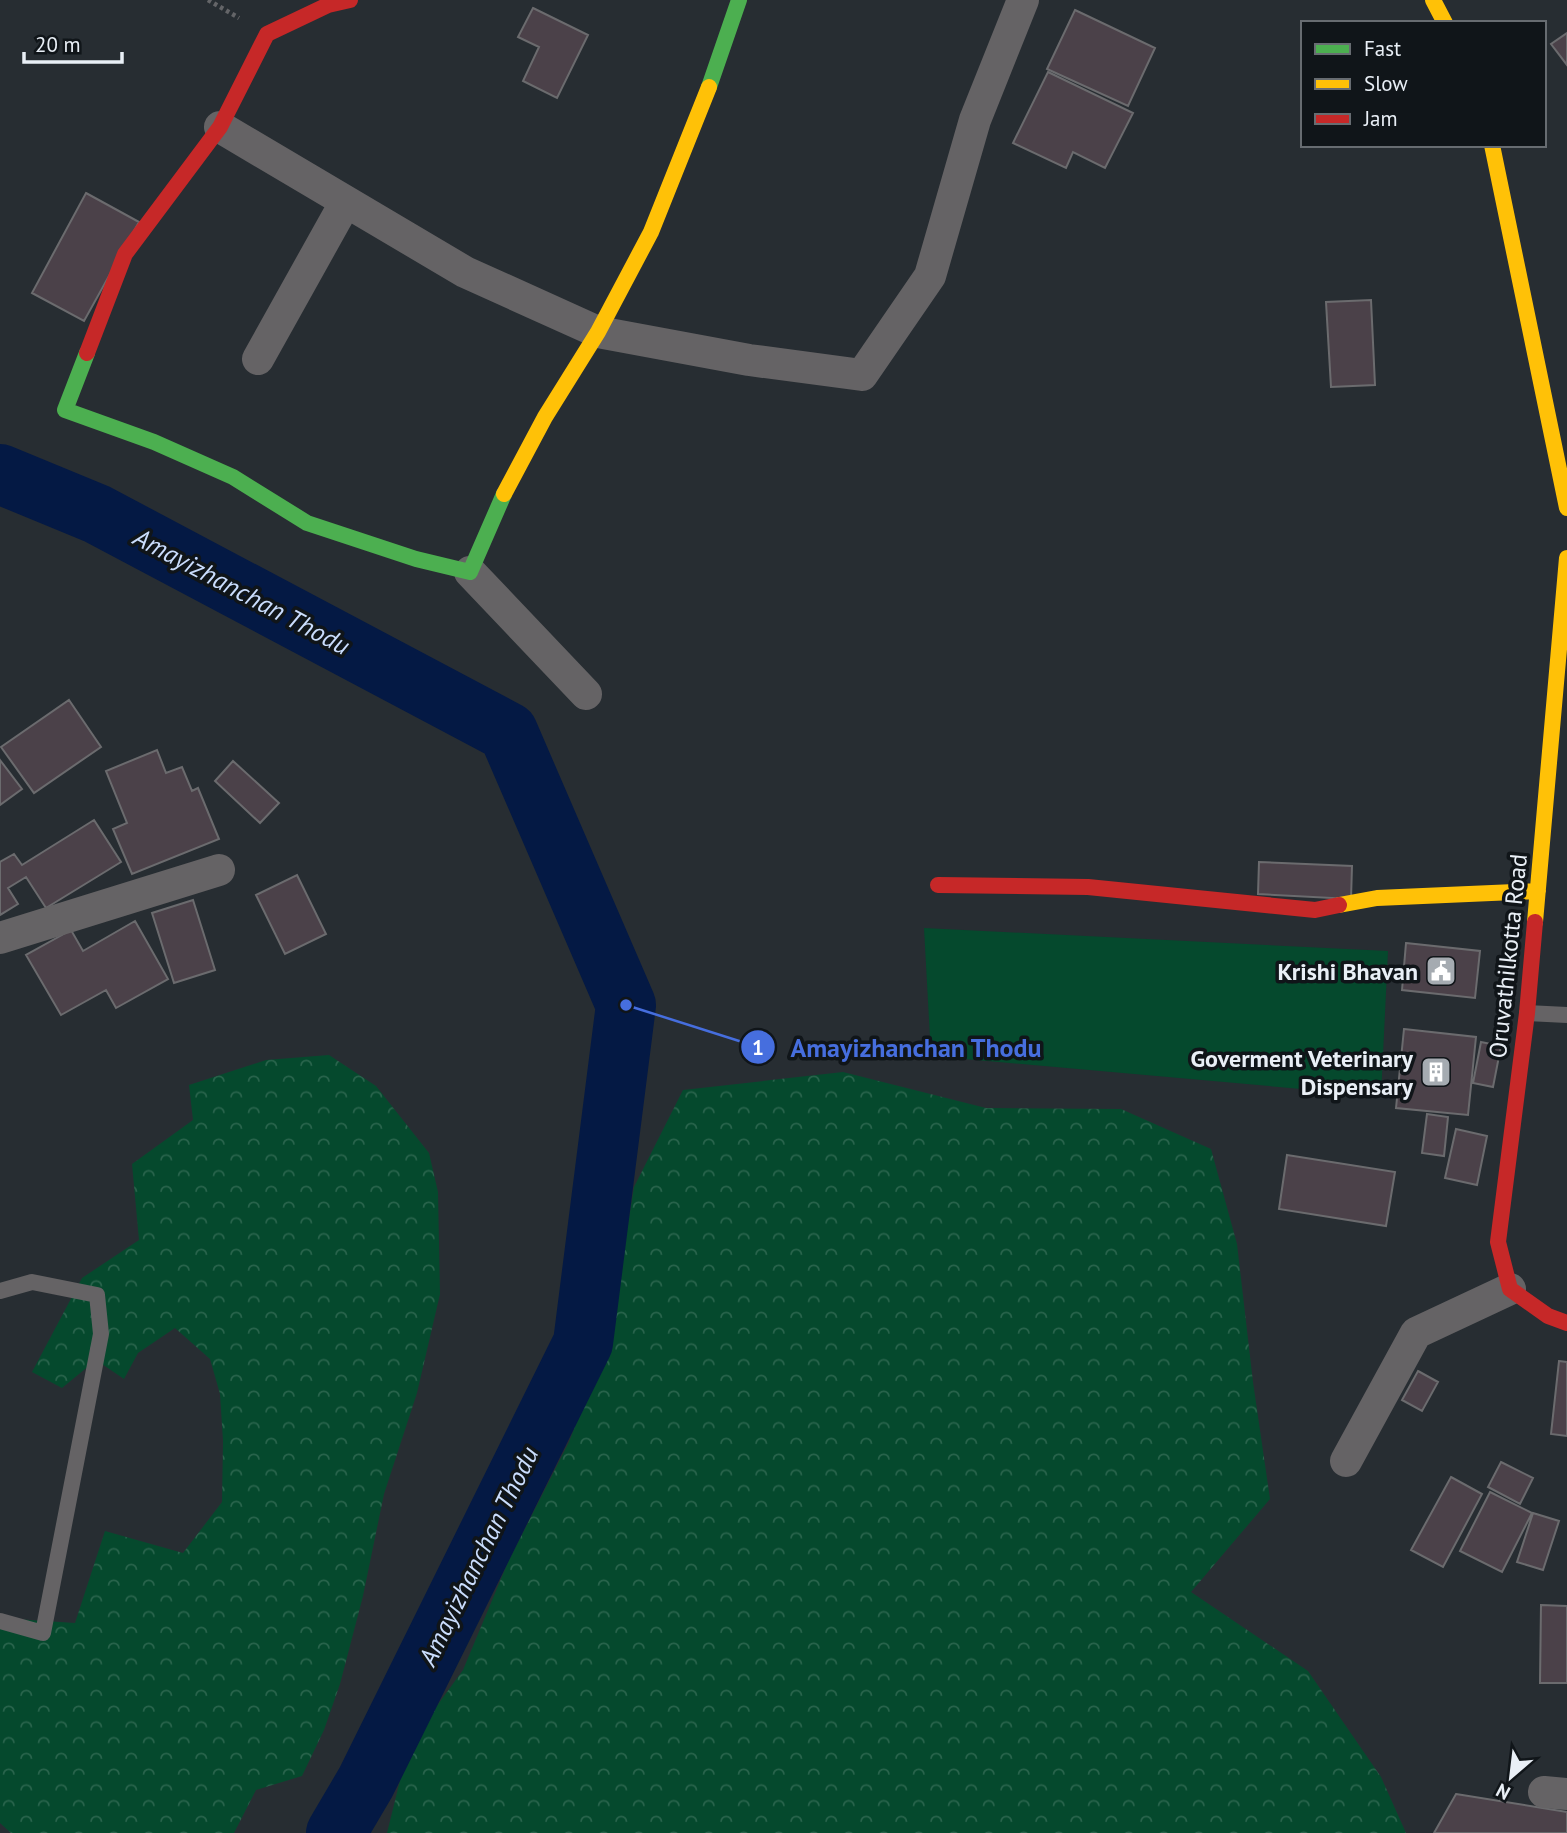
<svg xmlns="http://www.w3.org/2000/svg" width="1567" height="1833" font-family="'PT Sans',sans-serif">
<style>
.green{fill:#05492d}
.forest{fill:url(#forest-crowns)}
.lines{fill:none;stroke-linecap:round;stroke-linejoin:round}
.river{stroke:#041944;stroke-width:60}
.building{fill:#4b4149;stroke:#6b6b6e;stroke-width:2}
.path{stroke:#646568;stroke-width:4.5;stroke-dasharray:3.5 3.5;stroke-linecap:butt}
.lane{stroke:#656365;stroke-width:16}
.street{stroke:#656365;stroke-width:32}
.fast{stroke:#4caf50;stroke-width:16}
.slow{stroke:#ffc107;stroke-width:16}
.jam{stroke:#c62828;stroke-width:16}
.labels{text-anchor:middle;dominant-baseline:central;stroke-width:7;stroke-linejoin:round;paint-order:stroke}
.street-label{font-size:24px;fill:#e9eff6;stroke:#101519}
.poi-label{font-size:24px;font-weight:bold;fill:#e9eff6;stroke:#101519;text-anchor:end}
.water-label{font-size:26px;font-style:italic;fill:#caddfd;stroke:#101519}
.leader{fill:none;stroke:#466ede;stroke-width:2.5}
.callout-dot{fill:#466ede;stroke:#101519;stroke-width:2.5}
.mark-label{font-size:21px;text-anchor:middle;font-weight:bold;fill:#fff}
.callout-label{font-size:26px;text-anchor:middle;font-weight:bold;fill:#466ede;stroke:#101519;stroke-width:7;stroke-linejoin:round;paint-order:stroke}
</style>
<defs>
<pattern id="forest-crowns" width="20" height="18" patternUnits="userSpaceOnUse" patternTransform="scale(1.75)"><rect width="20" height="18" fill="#05492d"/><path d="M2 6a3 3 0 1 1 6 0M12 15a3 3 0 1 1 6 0" fill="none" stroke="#29644c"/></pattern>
</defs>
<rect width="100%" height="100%" fill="#272d32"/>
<path class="green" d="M924,928L1388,951L1381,1096L931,1056Z"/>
<path class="forest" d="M329,1055L376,1086L429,1153L438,1192L440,1294L417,1393L384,1494L363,1596L340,1684L324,1730L302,1776L256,1790L234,1833H11L0,1823V1618L75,1623L105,1531L183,1553L222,1502L223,1441L220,1394L210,1359L175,1328L138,1353L124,1379L96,1360L62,1388L32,1372L82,1278L139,1240L132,1164L193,1120L189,1085L266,1060Z
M843,1072L986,1108L1121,1109L1211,1149L1237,1244L1253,1382L1270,1499L1191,1592L1308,1671L1381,1777L1406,1833H387L409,1744L463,1670L508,1562L569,1442L611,1330L634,1187L683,1090Z"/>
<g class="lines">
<path class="river" d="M0,474L97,514L508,732L626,1005L583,1343L366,1782L336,1833"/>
</g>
<path class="building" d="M533,8L588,35L557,98L523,81L539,47L518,37Z
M1075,10L1155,48L1128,106L1047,69Z
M1567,33V65L1551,44Z
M1048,72L1133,113L1105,168L1073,152L1066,168L1013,143Z
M86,193L139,222L84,321L32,293Z
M1371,300L1375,385L1331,387L1326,302Z
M69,700L101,747L34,793L1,747Z
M157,750L166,773L182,767L192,791L198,788L219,839L132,874L113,829L127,823L106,771Z
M0,760L22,789L0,805Z
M233,761L279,803L260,823L215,781Z
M94,820L121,862L46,908L26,877L8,888L18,904L0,915V862L14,854L22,865Z
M1259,862L1352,866L1351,899L1258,894Z
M297,875L326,934L285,954L256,895Z
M193,900L215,970L174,983L152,913Z
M135,921L168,979L116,1008L106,990L61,1015L26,955L71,930L83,951Z
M1406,943L1480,951L1475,998L1402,990Z
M1404,1029L1476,1037L1468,1115L1396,1108Z
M1481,1042L1501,1046L1493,1087L1473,1083Z
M1427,1114L1448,1117L1444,1156L1422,1153Z
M1456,1129L1487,1136L1477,1185L1445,1178Z
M1287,1155L1395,1172L1386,1226L1279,1209Z
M1559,1361L1567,1362V1436L1551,1434Z
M1418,1371L1438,1382L1422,1411L1402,1400Z
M1501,1462L1533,1478L1520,1504L1488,1487Z
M1451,1477L1482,1494L1443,1567L1411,1550Z
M1490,1492L1532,1513L1502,1572L1460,1551Z
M1533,1513L1559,1521L1543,1570L1517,1562Z
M1541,1605L1567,1606V1683H1540Z
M1456,1794L1567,1812V1833H1434Z"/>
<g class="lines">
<path class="path" d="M208,0L239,18"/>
<path class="lane" d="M1527,1013L1567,1015
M0,1291L32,1282L97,1295L101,1334L43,1633L0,1621"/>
<path class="street" d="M220,127L465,272L598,332L749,360L862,375L930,276L975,120L1023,0
M258,359L345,203
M470,572L586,694
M0,938L219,870
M1346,1461L1416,1333L1510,1289
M1544,1792L1567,1794"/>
<path class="fast" d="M709,87L739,0
M87,353L65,410L154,442L233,477L307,523L416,559L470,572L504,494"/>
<path class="slow" d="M1433,0L1445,23
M1492,145L1567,508
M504,494L545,417L598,332L651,232L709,87
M1339,905L1377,898L1538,891
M1535,922L1567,558"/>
<path class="jam" d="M87,353L125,254L220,127L267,34L328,5L350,0
M938,885L1088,887L1315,910L1339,905
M1535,922L1527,1013L1498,1242L1510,1289L1548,1316L1567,1323"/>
</g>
<defs>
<g id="civic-square" transform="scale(1.575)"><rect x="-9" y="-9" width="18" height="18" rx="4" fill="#a5abb1" stroke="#101519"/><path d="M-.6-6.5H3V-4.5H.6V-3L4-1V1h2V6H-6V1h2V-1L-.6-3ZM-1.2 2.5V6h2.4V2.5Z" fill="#fff"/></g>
<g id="building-square" transform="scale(1.575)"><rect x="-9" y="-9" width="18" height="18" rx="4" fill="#a5abb1" stroke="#101519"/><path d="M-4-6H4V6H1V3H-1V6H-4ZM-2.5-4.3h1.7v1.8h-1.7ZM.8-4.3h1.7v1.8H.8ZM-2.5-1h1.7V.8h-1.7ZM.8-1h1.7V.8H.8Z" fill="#fff"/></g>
</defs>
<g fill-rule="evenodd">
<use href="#civic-square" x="1441" y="971"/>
<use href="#building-square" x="1436" y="1072"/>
</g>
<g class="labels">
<g class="street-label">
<text transform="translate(1508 956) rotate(-84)">Oruvathilkotta Road</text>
</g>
<g class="poi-label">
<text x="1418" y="971">Krishi Bhavan</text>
<text x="1413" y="1058">Goverment Veterinary<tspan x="1413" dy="28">Dispensary</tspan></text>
</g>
<g class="water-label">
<text transform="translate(242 591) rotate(28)">Amayizhanchan Thodu</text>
<text transform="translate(478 1556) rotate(-64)">Amayizhanchan Thodu</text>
</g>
</g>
<path class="leader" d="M626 1005L758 1047"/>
<g class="callout-dot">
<circle cx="626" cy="1005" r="7"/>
<circle cx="758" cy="1047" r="18"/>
</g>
<g class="mark-label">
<text x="758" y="1055">1</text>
</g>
<g class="callout-label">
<text x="916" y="1057">Amayizhanchan Thodu</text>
</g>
<rect x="1301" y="21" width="245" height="126" fill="#101519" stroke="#676c71" stroke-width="2"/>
<rect x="1315" y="44" width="35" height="10" fill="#4caf50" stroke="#676c71" stroke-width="2"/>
<text x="1364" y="56" font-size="21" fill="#e9eff6">Fast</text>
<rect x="1315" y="79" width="35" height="10" fill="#ffc107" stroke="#676c71" stroke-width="2"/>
<text x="1364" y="91" font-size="21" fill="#e9eff6">Slow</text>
<rect x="1315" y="114" width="35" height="10" fill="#c62828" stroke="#676c71" stroke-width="2"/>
<text x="1364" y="126" font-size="21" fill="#e9eff6">Jam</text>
<g transform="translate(1511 1777) rotate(208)" stroke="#101519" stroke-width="5" paint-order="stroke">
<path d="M0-5L12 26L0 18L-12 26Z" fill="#e9eff6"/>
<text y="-10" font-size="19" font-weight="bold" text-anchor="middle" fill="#e9eff6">N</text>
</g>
<path d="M24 52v10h98v-10" fill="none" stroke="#e9eff6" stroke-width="3.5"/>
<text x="35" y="52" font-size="21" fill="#e9eff6" stroke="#101519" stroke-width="5" paint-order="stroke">20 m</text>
</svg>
